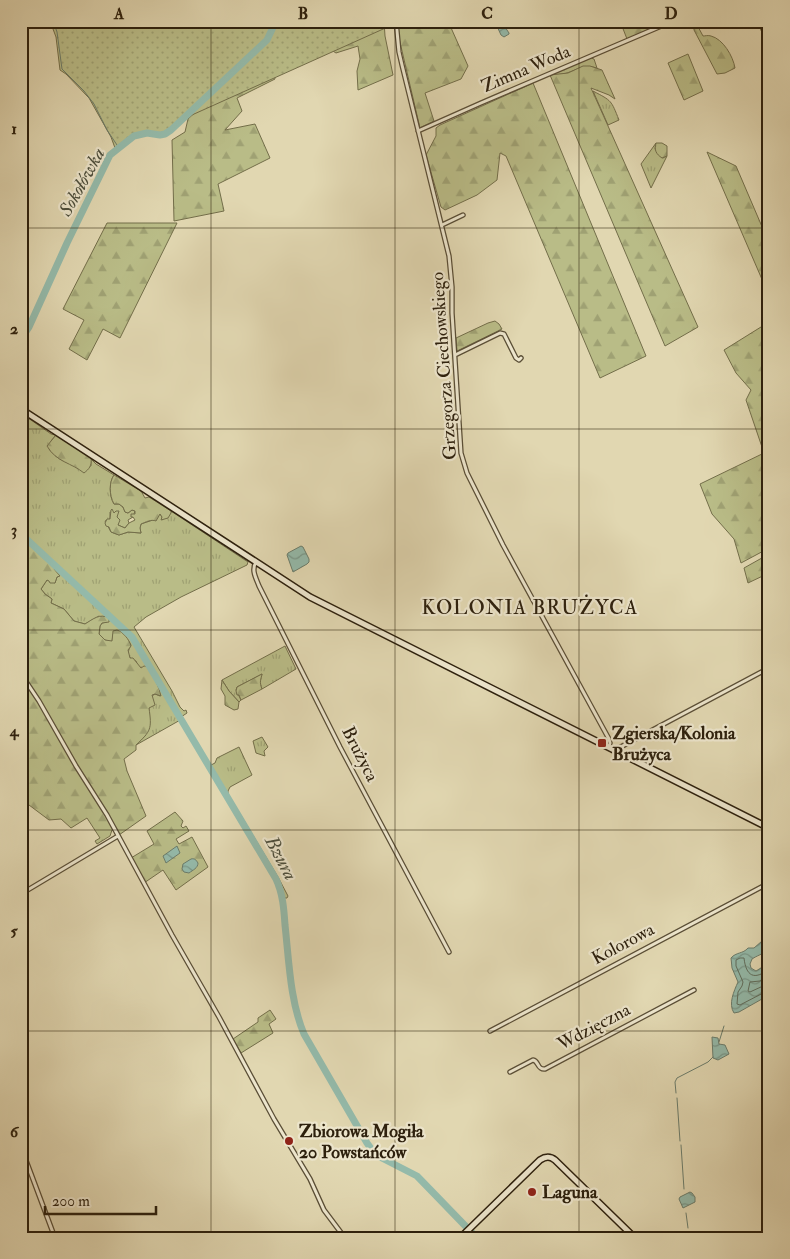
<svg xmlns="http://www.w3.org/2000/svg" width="790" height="1259" font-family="'IM FELL Double Pica',serif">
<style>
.grass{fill:url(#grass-tufts);stroke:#736e4a}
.forest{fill:url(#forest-firs);stroke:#736e4a}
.park{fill:url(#park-dots);stroke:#736e4a}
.water{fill:url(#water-waves);stroke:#6b7c6b}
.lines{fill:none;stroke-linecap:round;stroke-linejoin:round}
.shore{stroke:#606d5c;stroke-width:1}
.stream{stroke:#6b7c6b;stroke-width:1}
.river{stroke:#94baaa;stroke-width:7}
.street-casing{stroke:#5a4e36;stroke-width:5.5}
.secondary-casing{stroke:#2d200d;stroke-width:8}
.street{stroke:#ece5cc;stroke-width:3}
.secondary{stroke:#ece5cc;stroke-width:5}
.grid{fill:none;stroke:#2d200d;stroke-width:1;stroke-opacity:0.55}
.poi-dot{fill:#8f2418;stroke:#ece5cc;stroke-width:2}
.labels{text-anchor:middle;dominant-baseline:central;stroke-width:4.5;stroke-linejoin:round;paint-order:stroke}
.street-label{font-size:18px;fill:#2d200d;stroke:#ece5cc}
.poi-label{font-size:18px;font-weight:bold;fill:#2d200d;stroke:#ece5cc;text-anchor:start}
.water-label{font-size:19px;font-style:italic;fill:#4c4e3c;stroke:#ece5cc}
.quarter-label{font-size:20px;letter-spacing:1px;fill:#2d200d;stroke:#ece5cc}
.neatline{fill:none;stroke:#2d200d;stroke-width:2}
.grid-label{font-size:16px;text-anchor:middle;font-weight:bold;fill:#2d200d}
</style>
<defs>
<pattern id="grass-tufts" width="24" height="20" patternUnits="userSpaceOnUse" patternTransform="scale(1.25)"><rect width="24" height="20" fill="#b9bc87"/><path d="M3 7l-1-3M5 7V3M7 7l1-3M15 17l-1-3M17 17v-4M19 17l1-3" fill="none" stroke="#9fa173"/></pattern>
<pattern id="forest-firs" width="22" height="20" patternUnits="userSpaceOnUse" patternTransform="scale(1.25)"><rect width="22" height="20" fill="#b9bc87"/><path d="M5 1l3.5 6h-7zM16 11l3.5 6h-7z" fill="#9fa173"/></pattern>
<pattern id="park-dots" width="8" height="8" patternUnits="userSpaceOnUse" patternTransform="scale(1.25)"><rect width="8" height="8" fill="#b9bc87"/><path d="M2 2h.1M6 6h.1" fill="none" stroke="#9fa173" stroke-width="1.8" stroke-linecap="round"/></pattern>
<pattern id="water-waves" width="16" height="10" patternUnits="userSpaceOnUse" patternTransform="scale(1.25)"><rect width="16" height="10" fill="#94baaa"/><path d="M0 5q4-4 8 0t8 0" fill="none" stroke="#799789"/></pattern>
</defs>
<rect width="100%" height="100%" fill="#e1d7b1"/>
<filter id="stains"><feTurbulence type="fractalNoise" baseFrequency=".004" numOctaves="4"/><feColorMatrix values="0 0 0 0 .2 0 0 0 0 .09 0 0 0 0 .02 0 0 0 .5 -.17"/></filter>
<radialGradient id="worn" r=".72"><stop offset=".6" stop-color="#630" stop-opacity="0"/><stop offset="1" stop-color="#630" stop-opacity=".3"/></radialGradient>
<path class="grass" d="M591,58L594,59L597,68C584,64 579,69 567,73C562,75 556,74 550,75Z
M593,91C612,101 611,100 619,120L608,125Z
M656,143L655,149L662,158L667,156L651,188L641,164Z
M21,413L51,434L56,435L51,441L49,449C62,465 72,464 91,466V459L96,464L114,475C109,482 109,496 114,504H119L123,507L125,512L128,513L132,510L135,511L133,517L128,520L129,523L125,528L118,525V519L115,513H114L110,512V519L105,521L111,532L119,535L128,532L141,533L140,528L141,524L153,520L160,514L162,517V520L171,513V511L248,562L247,565L181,597L146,617L134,627L172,691L180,707L184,711L186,710L187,713L181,717L182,719L136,745L145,736L149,708L152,696L155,694L160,696C159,686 153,677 151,667L141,669L138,666L136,661C128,658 126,654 131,645C129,640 126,640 124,635L113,634L112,642L105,640L99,634L100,626L102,623L107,622L99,616L85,624L74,621L64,609L51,603L52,599L45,594L41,589L47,580L55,583L57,577L59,576L53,569L56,567L21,534Z
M285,646L296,669L262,689C259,682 261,679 262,674L237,687L236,690L241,700L239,702L229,691L222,680Z
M262,737L268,747L264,751L265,756L256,753L253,741Z
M239,747L252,775L230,787L228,791V794L278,877L288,896L287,898H282L280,886L276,879L209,766L215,763L217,758Z"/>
<path class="forest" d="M384,21L385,36L393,75L358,90L357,71L360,59L358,46L336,53L317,41Z
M398,21H448L468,66L461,79L425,93L434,121L420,128L399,38Z
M620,21H660V22L658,25L627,39Z
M757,21H769V49Z
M696,23L703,36C705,36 708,35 711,36C723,39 733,56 735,68L725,73L717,74L694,30V25Z
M269,44L275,79L237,98L242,111L225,130L255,124L270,158L218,184L224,211L174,221L172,140L185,132L188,119Z
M688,54L703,91L684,100L668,63Z
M583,66H590L602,70L615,99L609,95L591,88L698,327L665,346L550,75L568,73Z
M533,83L646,356L600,378L506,156L500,153L497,180L477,195L445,210L441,207L426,155L436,136V128L440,125Z
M656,143H662L667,146V156L662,158C656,154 654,150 656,143Z
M707,152L736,166L769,243V290L767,291Z
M107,223H177L120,338L103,329L87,360L69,349L84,320L63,309Z
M495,321L499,324L502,329L457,351L456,338L488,323Z
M769,322V548L741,563L734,539L712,514L700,484L764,453L746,400L751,390L736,373L724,350Z
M56,435L91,458C92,466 89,469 84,473C72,463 56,462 47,446Z
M114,475L141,491L145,498L149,497L171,511V513L168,518L161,520L162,517L160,514L156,521C151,519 146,522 141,524L140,528L141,533L128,532L119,535L111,532L109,527L106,526L105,523L107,519H110L111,510L112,509L114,513L116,511H119L117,517L120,520L118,525L125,528L129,523L135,520L133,517H131V514H135V511L132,510L128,513L125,512L123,507L119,504H114C109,495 109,482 114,475Z
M21,534L56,566L54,569L60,576L57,577L55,583H50L49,581L47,580L41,589L45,594L52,599L51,603L64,609L74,621L85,624C93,619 100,613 109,618V622L102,623L100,626L99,634L105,640L112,641L113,631L117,630C123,632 129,639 131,646L128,650L130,658H133L141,668L144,666L151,667C153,677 159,686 161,696L155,694L152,695L155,705L149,708C152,729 151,731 136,745V750L124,759L127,771L146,816L119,835L115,829L112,830L110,836L97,844L95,841L100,838L87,818L71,828L61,819L49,820L21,799Z
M769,554V573L748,583L744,568Z
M262,674C261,679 259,682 262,689L241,700L239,695H237L236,691L237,687Z
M222,680L229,691L239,702L238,709L234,710L225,705V696L221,689Z
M175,812L183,821L181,826L183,828L186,826L189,831L176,839L179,844L192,837L208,867L176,890L163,870L144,883L131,858L154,844L147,831Z
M270,1010L276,1019L269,1024L273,1033L241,1053L233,1039L258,1022V1018Z"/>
<path class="park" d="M50,21H401L183,119L168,130L159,134L157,136C138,134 134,137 120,149L115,148L111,137L89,98L66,74L60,70L56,37Z"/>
<path class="water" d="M499,21H501L509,33V34L504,37L501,35L496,24Z
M301,546L303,547L309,559V562L307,564L293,572L287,555L288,553Z
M177,846L180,853L166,863L163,856Z
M191,859C195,858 196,860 198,863C198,868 193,870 189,873L184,872L182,869L183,864Z
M762,941H766L767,944C764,956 761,953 752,959L750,964L751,968L756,971L764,966L766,963L769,962V995L739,1012L734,1013C728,1004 734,991 738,982L732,968L731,958C736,952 743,954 748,948H754Z
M712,1037L718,1038L719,1044L725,1045L729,1054L718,1060L713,1058Z
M690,1192L692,1193L695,1197V1202L683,1208L679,1199L680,1197Z"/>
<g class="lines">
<path class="shore" d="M769,969C754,981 746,976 744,958H740L736,960V966L743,982L742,986L738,992L737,1004L740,1005L765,992L769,991
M769,977L760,981L750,982L748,991L750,992L763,986L769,985"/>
<path class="stream" d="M53,21L57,32L62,69L84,91L94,104L107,130L119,148
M719,1042L724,1026
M676,1093L675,1082L677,1078L708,1062L713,1057
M677,1098L680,1141
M681,1145L684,1189
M686,1213L688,1228"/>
<path class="river" d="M21,339L29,327L67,243L110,155L134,136L147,133L160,135L165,134L171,130L267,40L276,21
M21,534L132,637L276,879C283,894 284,910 285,925C289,961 290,1001 304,1034L367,1143L372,1150L378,1156L417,1176L477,1238"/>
<g class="street-casing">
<path id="street" d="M396,21L399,52L402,65L449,256L452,287V313L461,453L467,473L503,545L609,739L610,743L609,747
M418,131L481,103L673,21
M442,225L463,215
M455,355L500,333L504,334L516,358L519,360L521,358
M256,562C251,570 256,578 259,586L340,747L449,952
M21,674L39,701L76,766L107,815L172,935L219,1017L274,1119L310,1179L324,1210L345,1238
M615,750L769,668
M21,894L118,836
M490,1031L769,883
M510,1072L533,1060C539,1061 537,1070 545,1069L694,990
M21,1147L55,1238"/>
</g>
<g class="secondary-casing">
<path id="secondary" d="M21,409L310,597L769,828
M460,1238L540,1160C546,1156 550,1156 555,1160L635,1238"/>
</g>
<use href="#street" class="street"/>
<use href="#secondary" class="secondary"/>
</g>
<path class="grid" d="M211,21V1238M395,21V1238M579,21V1238M21,228H769M21,429H769M21,630H769M21,830H769M21,1031H769"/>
<g class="poi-dot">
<rect x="597" y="738" width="10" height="10" rx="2.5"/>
<circle cx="289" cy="1141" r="5"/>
<circle cx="532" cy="1192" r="5"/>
</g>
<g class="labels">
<g class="street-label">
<text transform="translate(526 69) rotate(-23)">Zimna Woda</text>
<text transform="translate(444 366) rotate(-94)">Grzegorza Ciechowskiego</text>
<text transform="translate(360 754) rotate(63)">Brużyca</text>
<text transform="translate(623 944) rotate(-28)">Kolorowa</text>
<text transform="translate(594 1027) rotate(-28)">Wdzięczna</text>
</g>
<g class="poi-label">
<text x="612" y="733">Zgierska/Kolonia<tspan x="612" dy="21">Brużyca</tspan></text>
<text x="299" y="1131">Zbiorowa Mogiła<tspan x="299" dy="21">20 Powstańców</tspan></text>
<text x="542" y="1192">Laguna</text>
</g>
<g class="water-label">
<text transform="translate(82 182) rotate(-61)">Sokołówka</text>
<text transform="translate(281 858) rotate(62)">Bzura</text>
</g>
<g class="quarter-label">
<text x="530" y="607">KOLONIA BRUŻYCA</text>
</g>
</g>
<rect width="790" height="1259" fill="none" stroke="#e1d7b1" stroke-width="55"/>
<path d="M45 1206v8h111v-8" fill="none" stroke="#2d200d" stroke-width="2.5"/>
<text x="52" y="1206" font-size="15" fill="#2d200d" stroke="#ece5cc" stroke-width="4" paint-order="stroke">200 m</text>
<rect x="28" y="28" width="734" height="1204" class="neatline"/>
<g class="grid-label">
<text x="119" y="19">A</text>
<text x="303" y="19">B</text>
<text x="487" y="19">C</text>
<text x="671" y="19">D</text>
<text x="14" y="134">1</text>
<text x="14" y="334">2</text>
<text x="14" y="535">3</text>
<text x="14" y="736">4</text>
<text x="14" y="936">5</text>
<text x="14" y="1137">6</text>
</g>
<rect width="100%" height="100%" filter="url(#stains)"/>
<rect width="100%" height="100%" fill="url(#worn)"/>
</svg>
